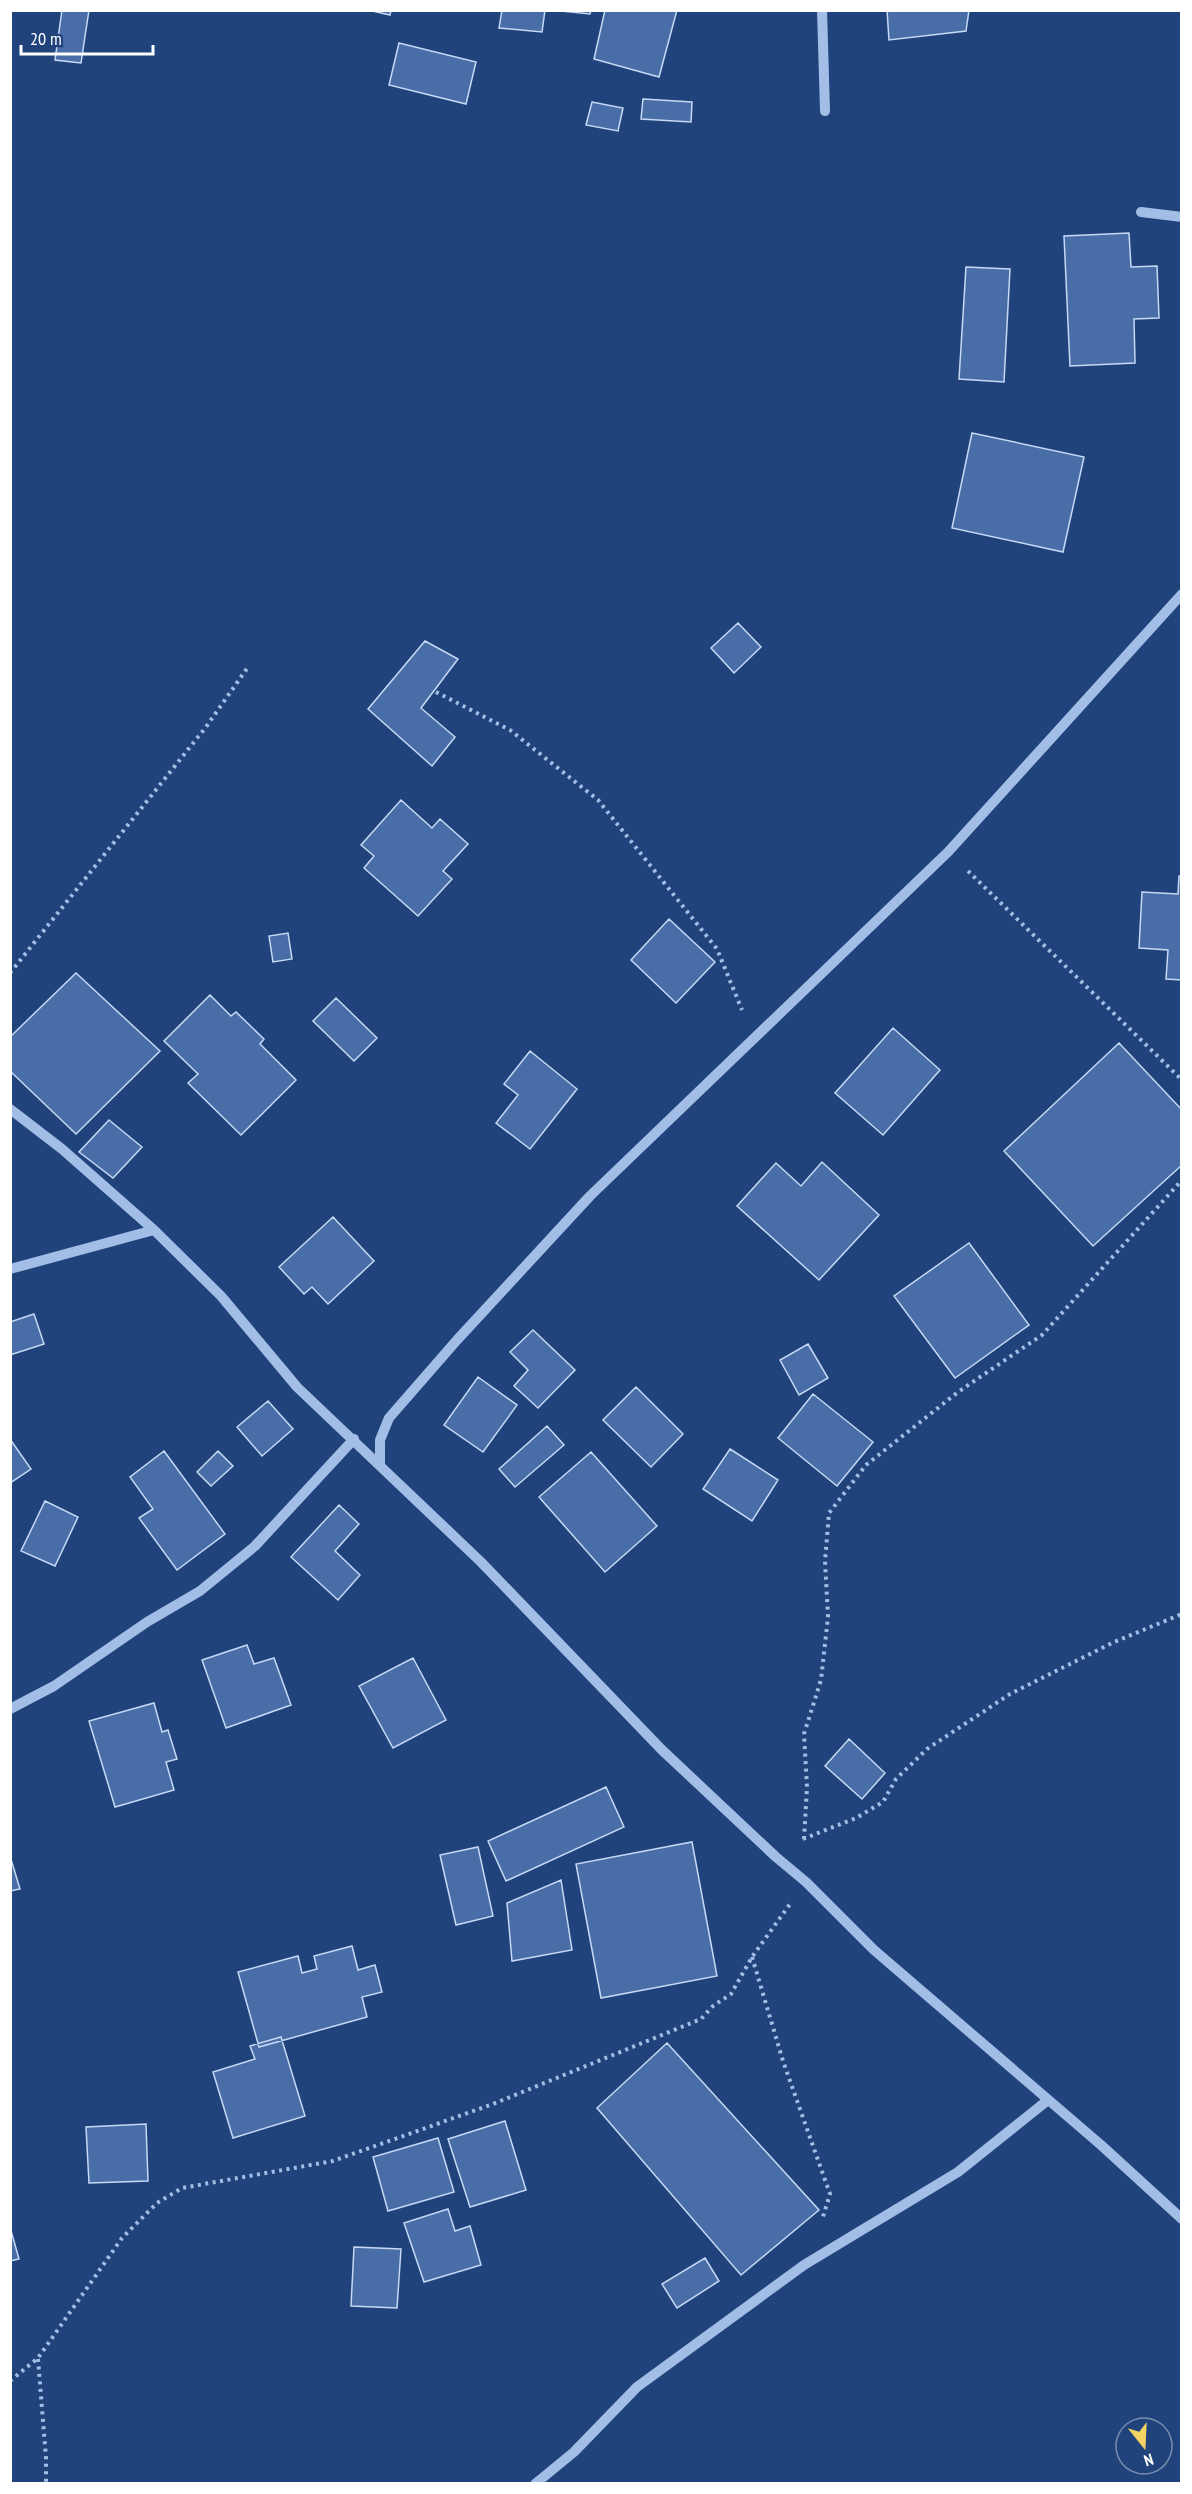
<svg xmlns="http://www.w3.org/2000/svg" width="1192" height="2494" font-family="'PT Sans Narrow',sans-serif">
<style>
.building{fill:#496da6;stroke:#c6d9f5;stroke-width:1.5}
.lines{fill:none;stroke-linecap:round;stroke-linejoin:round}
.path{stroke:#a3bee6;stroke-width:4;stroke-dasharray:3 4.5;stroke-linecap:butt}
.minor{stroke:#a3bee6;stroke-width:10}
</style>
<rect width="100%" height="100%" fill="#20437c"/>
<path class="building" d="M62,10H89L81,63L55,60Z
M368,10H391L390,15Z
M502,10H545L542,32L499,28Z
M551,10H591L590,14Z
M605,10H677L659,77L594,59Z
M887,10H969L966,31L889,40Z
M399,43L476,62L466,104L389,85Z
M643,99L692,102L691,122L641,119Z
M592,102L623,108L618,131L586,125Z
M1129,233L1131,267L1157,266L1159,318L1134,319L1135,363L1070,366L1064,236Z
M966,267L1010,269L1004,382L959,379Z
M972,433L1084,457L1063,552L952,528Z
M738,623L761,647L734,673L711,648Z
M425,641L458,659L421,708L455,737L432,766L368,709Z
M401,800L432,828L440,819L468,844L443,871L452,879L418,916L364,868L374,856L361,845Z
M1179,876H1182V980L1166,979L1168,950L1139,948L1142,892L1178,894Z
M669,919L715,962L676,1003L631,960Z
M288,933L292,959L273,962L269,936Z
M76,973L160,1051L76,1134L10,1071V1037Z
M210,995L231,1016L236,1012L264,1039L260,1044L296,1080L241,1135L188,1083L198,1074L164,1041Z
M336,998L377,1038L354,1061L313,1021Z
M893,1028L940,1070L883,1135L835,1093Z
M1119,1043L1182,1110V1165L1093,1246L1004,1151Z
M530,1051L577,1089L530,1149L496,1123L518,1095L504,1084Z
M109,1120L142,1147L113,1178L79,1152Z
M822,1162L879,1215L819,1280L737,1206L776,1163L801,1186Z
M333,1217L374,1261L328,1304L312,1287L304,1294L279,1267Z
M969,1243L1029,1325L955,1378L894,1296Z
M34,1314L44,1344L10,1355V1322Z
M533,1330L575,1370L538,1408L514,1386L528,1370L510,1352Z
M808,1344L828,1378L799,1395L780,1360Z
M478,1377L517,1405L483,1452L444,1425Z
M636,1387L683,1434L651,1467L603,1420Z
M813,1394L873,1442L837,1486L778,1438Z
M268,1401L293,1429L262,1456L237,1427Z
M547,1426L564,1445L515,1487L499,1469Z
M10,1439L31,1469L10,1483Z
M730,1449L778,1480L752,1521L703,1489Z
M164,1451L225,1534L177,1570L139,1518L153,1509L130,1477Z
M218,1451L233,1466L211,1486L197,1472Z
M591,1452L657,1526L605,1572L539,1497Z
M45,1501L78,1517L55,1566L21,1551Z
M339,1505L359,1524L335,1551L360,1575L338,1600L291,1557Z
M247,1645L254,1664L274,1658L291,1705L226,1728L202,1660Z
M413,1658L446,1720L393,1748L359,1686Z
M154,1703L162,1732L168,1730L177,1759L166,1762L174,1790L115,1807L89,1721Z
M849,1739L885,1773L862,1799L825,1766Z
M606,1787L624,1827L506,1881L488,1841Z
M692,1842L717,1976L601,1998L576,1864Z
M478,1847L493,1916L456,1925L440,1855Z
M10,1856L20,1889L10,1891Z
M561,1880L572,1950L512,1961L507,1903Z
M352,1946L358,1970L375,1965L382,1992L362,1997L367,2017L259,2047L238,1972L298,1956L302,1973L317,1969L314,1956Z
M281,2037L305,2116L233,2138L213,2072L255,2059L250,2046Z
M667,2043L819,2210L741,2275L597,2108Z
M505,2121L526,2190L470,2207L448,2139Z
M146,2124L148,2181L89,2183L86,2127Z
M438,2138L454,2192L388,2211L373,2157Z
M448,2209L455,2231L470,2226L481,2265L424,2282L404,2223Z
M10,2227L19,2259L10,2261Z
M354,2247L401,2249L397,2308L351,2306Z
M705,2258L719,2281L677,2308L662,2284Z"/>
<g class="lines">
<path class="path" d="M436,692L510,730L598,800L717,949L742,1010
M968,871L1182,1080
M10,973L206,727L248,667
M803,1839L856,1818L883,1802L896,1779L927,1749L1010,1694L1114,1642L1182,1614
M804,1839L807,1787L804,1734L821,1680L828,1617L825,1561L829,1513L866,1465L958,1392L1042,1335L1182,1180
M752,1957L783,2061L830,2194L822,2220
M38,2359L46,2458V2484
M10,2381L38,2358L122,2238L157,2203L182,2188L333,2161L493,2104L701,2019L713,2006L731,1994L752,1957L790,1904"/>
<path class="minor" d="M822,10L825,111
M1141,212L1182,217
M10,1109L62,1149L154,1230L221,1296L297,1387L481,1562L662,1750L776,1857L806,1882L874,1950L1101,2145L1182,2219
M10,1269L154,1230
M380,1466V1440L389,1418L457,1340L590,1196L948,852L1182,594
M10,1709L54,1686L147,1622L200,1591L255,1546L354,1439
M535,2484L574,2452L637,2387L804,2265L958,2172L1048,2100"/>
</g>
<rect width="1192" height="2494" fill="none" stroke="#ffffff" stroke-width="24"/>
<g transform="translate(1144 2446) rotate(162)"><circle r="28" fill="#20437c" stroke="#798eb0" stroke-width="1.5"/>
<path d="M0-4.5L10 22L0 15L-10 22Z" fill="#f4d264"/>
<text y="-9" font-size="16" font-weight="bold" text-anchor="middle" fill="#ffffff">N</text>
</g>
<path d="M21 45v9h132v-9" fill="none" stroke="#ffffff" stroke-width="3"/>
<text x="30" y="45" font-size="18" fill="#ffffff" stroke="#20437c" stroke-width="4.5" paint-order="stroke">20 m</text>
</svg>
